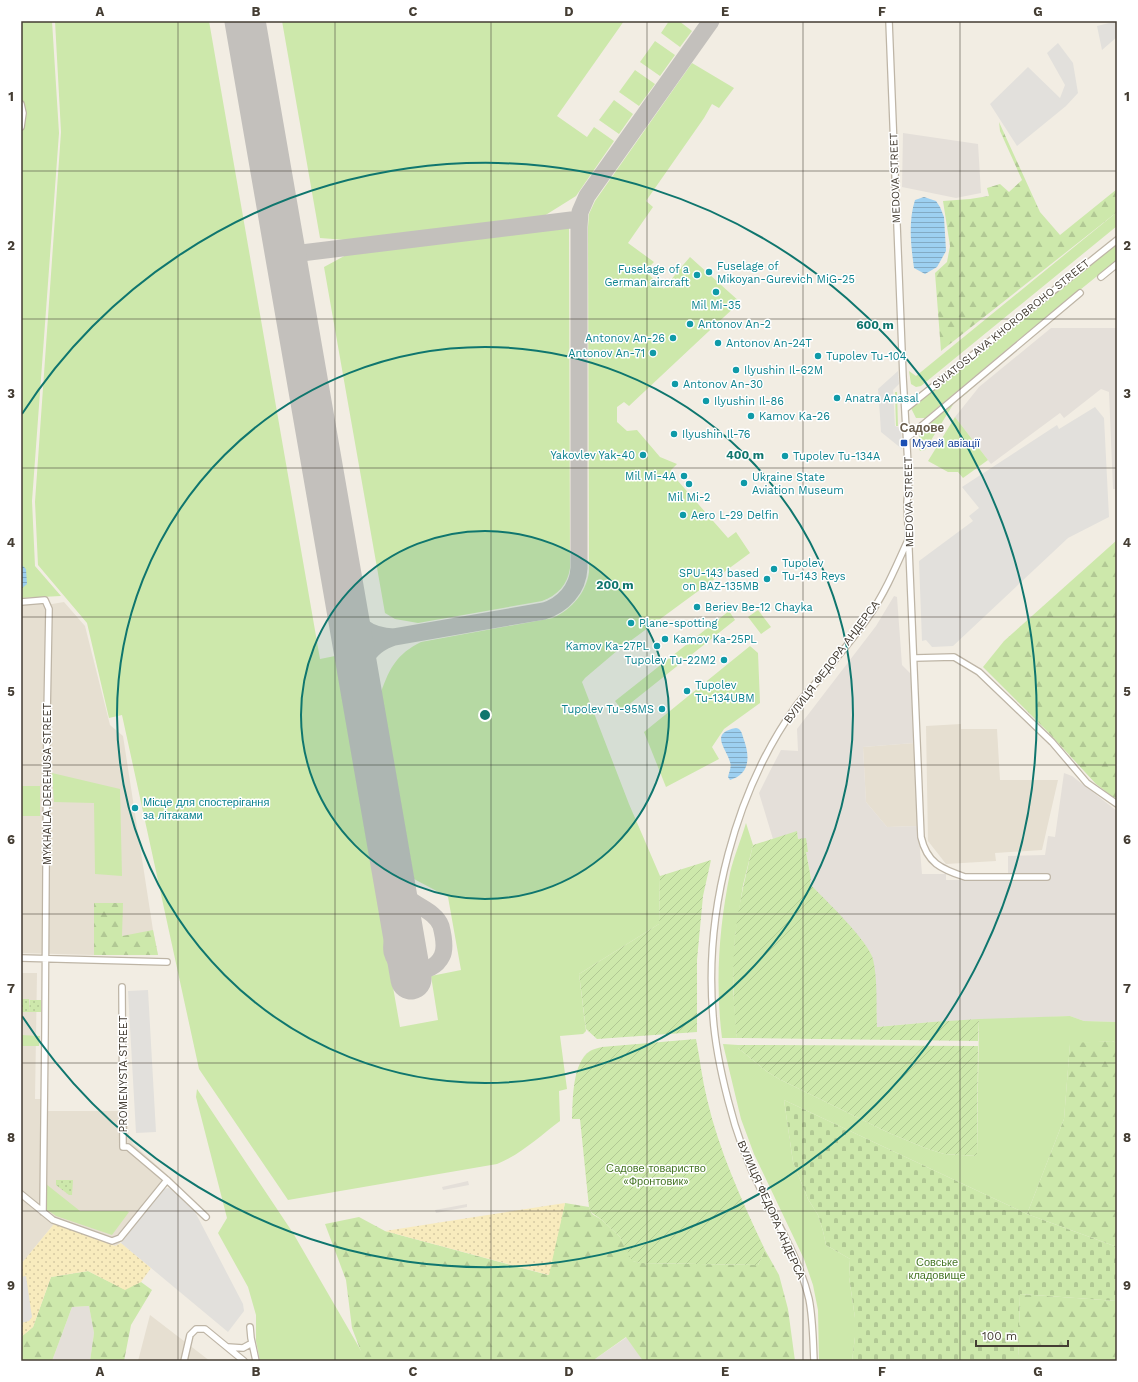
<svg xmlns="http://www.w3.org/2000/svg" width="1138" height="1382" font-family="'Work Sans',sans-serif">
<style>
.residential{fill:#e6dfd1}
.industrial{fill:#e4dfd9}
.grass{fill:#cde8ab}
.forest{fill:url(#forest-firs)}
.sand{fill:url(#sand-dots)}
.cemetery{fill:url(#cemetery-stones)}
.park{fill:url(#park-dots)}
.garden{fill:url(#garden-furrows)}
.parking{fill:#e2e0dc}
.water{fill:url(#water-rules)}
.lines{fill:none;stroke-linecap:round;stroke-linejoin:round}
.taxiway{stroke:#c3c0bc;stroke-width:17}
.runway{stroke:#c3c0bc;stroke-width:41}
.minor-casing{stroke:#beb5a6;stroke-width:8}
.minor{stroke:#fff;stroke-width:5.5}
.grid{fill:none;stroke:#443d33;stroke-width:1;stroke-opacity:0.55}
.ring{fill:none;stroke:#0f766e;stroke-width:2}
.culture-dot{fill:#0f9aa8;stroke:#fff;stroke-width:1.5}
.transit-dot{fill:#1a4fb4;stroke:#fff;stroke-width:1.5}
.labels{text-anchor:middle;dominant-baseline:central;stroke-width:3;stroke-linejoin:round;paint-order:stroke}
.street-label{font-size:11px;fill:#443d33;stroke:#fff}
.culture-label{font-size:11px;fill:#0d838f;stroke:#fff;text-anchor:start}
.transit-label{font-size:11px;fill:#164399;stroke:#fff;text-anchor:start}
.park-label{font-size:11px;fill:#467626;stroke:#fff}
.neighbourhood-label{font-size:12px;font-weight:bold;fill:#675b4a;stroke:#fff}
.centre{fill:#0f766e;stroke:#fff;stroke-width:2}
.ring-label{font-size:12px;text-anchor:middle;font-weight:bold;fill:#0f766e;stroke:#fff;stroke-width:3;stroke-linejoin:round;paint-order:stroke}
.neatline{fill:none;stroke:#443d33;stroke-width:1.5}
.grid-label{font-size:13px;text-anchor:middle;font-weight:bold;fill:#443d33}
</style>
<defs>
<pattern id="forest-firs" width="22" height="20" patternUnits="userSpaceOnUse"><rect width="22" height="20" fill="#cde8ab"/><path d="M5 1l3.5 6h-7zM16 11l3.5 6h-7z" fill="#b1c894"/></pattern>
<pattern id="sand-dots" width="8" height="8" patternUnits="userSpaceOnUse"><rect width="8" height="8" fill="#f8ebbd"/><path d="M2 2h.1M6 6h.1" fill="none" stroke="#d6caa3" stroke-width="1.8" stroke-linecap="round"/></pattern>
<pattern id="cemetery-stones" width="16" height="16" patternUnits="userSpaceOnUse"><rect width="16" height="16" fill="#cde8ab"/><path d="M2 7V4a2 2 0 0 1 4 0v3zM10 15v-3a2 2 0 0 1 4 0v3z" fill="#b1c894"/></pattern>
<pattern id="park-dots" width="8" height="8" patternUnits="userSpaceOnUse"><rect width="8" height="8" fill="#cde8ab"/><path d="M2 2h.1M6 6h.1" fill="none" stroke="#b1c894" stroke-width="1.8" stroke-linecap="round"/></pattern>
<pattern id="garden-furrows" width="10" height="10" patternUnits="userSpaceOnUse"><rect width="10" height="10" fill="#cde8ab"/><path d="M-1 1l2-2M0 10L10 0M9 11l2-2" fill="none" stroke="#b1c894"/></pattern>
<pattern id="water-rules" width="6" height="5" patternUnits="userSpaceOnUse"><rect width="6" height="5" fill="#9dd0f1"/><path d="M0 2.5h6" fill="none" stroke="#82aac4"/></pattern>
</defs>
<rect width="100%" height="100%" fill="#f2ede3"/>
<path class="residential" d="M36,600L52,604L64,602L85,626L110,725L123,736L153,930L158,955H94L21,953V602Z
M961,724V729H997L1000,780H1058L1042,850L995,853L996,861L946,864L928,841L926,726Z
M914,743L918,826L887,827L866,802L863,747Z
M21,973H37L35,1099H46L47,1111H126L129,1136L133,1144L173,1180L163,1189L119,1244L115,1246L54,1224L21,1264Z
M150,1315L210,1361H138Z"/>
<path class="industrial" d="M903,133L978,144L981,193L956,198L902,187Z
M1051,328H1117V513L1115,489H1113L1109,392L1101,389L1064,418L1060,413L991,464L955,417L979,387Z
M894,596L897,597L902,665L911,674L914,743L863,747L866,802L887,827L918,826L922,874H946V880H1008V856L1045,855L1048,836L1055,837L1064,773L1072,776L1117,811V1022L1084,1021L1070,1016L932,1022L877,1027L875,978L871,954L862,940L810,884L811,877L806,852L798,839L797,832L773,839L759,793L770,771L781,750L798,751L797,729L876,626Z
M468,1181L469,1185L443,1190L442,1187Z
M467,1204V1207L436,1213L435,1210Z
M89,1306L94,1333L90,1361H52L72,1307Z
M627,1337L643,1361H596L595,1359Z"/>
<path class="grass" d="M21,21H52L59,133L32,501L35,566L61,596L21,598V138L26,114L24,104L21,102Z
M55,21H209L320,659L335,656L400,1027L438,1020L431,976L461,970L448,897L414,879L381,692C390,667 397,654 421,642L553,618C572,609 586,593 589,572L588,227L589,214L595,201L692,63L734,88L719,108L712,104L704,118L646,201L653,207L628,243L654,262L645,271L664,289L678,271L690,257L740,302L629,406L624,402L617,407V422L627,431L637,430L660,457L677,464L671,470V473L728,538L736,532L750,553L618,650L585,678L582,682L629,804L660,876L659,924L579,974L586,1031L583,1034L560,1036L567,1089L559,1091L560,1121C540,1136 520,1155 497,1164L288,1200L199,1069L122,715L109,718L87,623L38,565L35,502L61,132Z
M282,21H624L557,116L587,137L594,127L614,141L576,196L544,216L346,240L320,238Z
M669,21H679L692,31L680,47L661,33Z
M655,41L675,55L660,76L640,62Z
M635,70L655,84L639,106L619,92Z
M614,100L633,114L619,134L599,120Z
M1117,212V226L921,386L916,387L911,384L909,371L916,376Z
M569,227L570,568C568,584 557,596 542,601L418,623L395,619L385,613L324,267L348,254Z
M1117,244V260L1018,340L925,418H916L911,408Z
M973,385L967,393L954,403L925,450L920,451C916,443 920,433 924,426Z
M895,392H897L898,426H896Z
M955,417L988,460L963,478L958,472H948L928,461Z
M758,610L771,627L761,634L748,617Z
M729,611L735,620L622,710L615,701Z
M750,646L758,653L760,703L724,729L712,747L719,759L666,787L644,732Z
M52,773L120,789L122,876L95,874L94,803L54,802Z
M21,786H40V816H21Z
M746,823L753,845L743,885L735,937L733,989L737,1038H722C715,983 719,927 730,873C734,856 741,840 746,823Z
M1070,1016L1084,1021L1117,1022V1043L1112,1041L1070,1044L1064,1119L1027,1214L784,1100L793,1162L808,1199L818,1215L823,1231L826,1245L850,1259L849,1277L855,1318V1337L852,1361H819L818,1310L813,1285L804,1259L754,1154L741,1119L723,1044L738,1045V1048L766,1071L779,1079L889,1133L925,1148L944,1154L977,1156L979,1019Z
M21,1035L40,1036L39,1046H21Z
M197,1089L293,1233L367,1361H260L256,1341V1315L248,1287L218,1233L227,1218L196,1097Z
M46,1184L80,1211H127L129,1212L112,1235L56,1216L46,1209Z"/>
<path class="forest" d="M999,122L1040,212L1060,235L1117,189V212L941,351L935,273L947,262L950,246L943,201L970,199L989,196L987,188L1000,184L1009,192L1022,180L1000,131Z
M1117,540V800L1096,784L1049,733L983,667L1004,641Z
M94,903H123L122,936L153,930L158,955H94Z
M1112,1041L1117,1043V1247L1027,1214L1064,1119L1070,1043Z
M565,1203L589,1207L592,1214L602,1220L620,1237L633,1261L640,1263L758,1265L765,1250L779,1275L788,1309L795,1361H643L626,1337L595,1359L596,1361H367L362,1354L352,1328L346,1280L325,1224L359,1217L385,1231L548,1275Z
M88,1271L124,1289L141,1282L152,1290L131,1325L124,1361H90L94,1333L89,1306L72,1307L52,1361H21V1337L33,1327L51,1277Z
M1020,1294L1117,1301V1361H1018Z"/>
<path class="sand" d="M565,1203L549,1275L385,1231Z
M54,1224L115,1246L121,1243L151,1268L141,1282L125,1290L88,1271L51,1277L33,1327L21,1337V1272L22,1270L21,1264Z"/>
<path class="cemetery" d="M784,1100L1027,1214L1117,1247V1301L1020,1294L1018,1361H852L855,1337V1318L849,1277L850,1259L826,1245L823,1231L818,1215L808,1199L793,1162Z"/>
<path class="park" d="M21,999H29L30,1012H21Z
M30,1000H41V1012H30Z
M56,1180H73L72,1195H69L56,1185Z"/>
<path class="garden" d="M797,831L798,839L806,838L808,852H806L811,878L810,884C825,900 868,940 873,959C878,981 876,1005 877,1027L932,1022L979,1019L978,1041L737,1038C733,1005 732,971 735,937C738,906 746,875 753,845Z
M711,860L703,896L697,960V1032L597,1039L586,1029L579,974L659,924L660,876Z
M696,1039C700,1059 702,1079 707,1099C719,1151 742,1201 765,1250L758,1265L640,1263L632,1261L620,1237L602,1220L592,1213L589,1207L580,1119H572C573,1099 572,1063 590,1051C593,1049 598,1048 602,1047Z
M738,1045L978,1046L977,1156L944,1154L925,1148L889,1133L779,1079L766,1071L738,1048Z"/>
<path class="parking" d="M1117,21V37L1102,50L1097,26Z
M1058,43L1073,63L1078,93L1066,106L1017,146L990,104L1028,67L1060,98L1065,85L1047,53Z
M898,371L899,384L893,390L895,426L901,428L902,449L881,432L880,416L878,389Z
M1095,407L1104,418L1109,517L1068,538L953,646L932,647L926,640L922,641L919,561L973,521L969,516L979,508L962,487L1057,425L1059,429Z
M148,990L156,1132L136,1133L128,991Z
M168,1188L172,1189L193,1208L243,1304L244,1311L228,1332L121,1243L163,1189Z
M26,1276L32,1317L29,1321L21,1323V1277Z"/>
<path class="water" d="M924,197L936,201L940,207L944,217L946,251L937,267L925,274L914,268C911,246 908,222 915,200Z
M21,564L26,569L27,584L21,589Z
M736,728C742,729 742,735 744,740C750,757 750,774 730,780L728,777C729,772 732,767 730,762C726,748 709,733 736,728Z"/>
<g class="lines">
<path class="taxiway" d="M285,255L579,219
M346,600C354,625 368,636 394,637
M362,698C359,668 362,648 394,637L544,611C563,605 578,589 579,568V227L580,212L587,196L711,21
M392,872C396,882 400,892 408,898C418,907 436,912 441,926C443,934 446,948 442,956C432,977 398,975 392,952C390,940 396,932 398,922C399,918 399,914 399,910"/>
<path class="runway" d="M245,21L411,979"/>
<g class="minor-casing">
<path id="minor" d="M889,21L903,377L909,482L907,502L921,837C927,863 941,869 965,877H1047
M21,104L23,113L21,127
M1101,277L1117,264
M905,409L1117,240
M907,438L1080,293
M21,602L45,600L49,609L47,716L45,1033L43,1212
M915,658L954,657L979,672L1052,742L1087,783L1117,804
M21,958L167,962
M122,987L123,1147H128L167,1180L206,1217
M21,1194L53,1220L112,1241L120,1238L167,1180
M250,1327L251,1338L256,1361
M228,1347L243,1348L252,1343
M184,1361L190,1335L196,1329H205L244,1361
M814,1361C813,1340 813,1319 809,1299C800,1261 779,1226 762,1192C747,1163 736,1132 728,1100C721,1073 715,1044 713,1016C704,912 735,791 796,706C803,696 812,688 819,679C836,659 852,640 867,619C884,595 896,567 908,540"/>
</g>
<use href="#minor" class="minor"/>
</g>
<path class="grid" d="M178,21V1361M335,21V1361M491,21V1361M647,21V1361M803,21V1361M960,21V1361M21,171H1117M21,319H1117M21,468H1117M21,617H1117M21,765H1117M21,914H1117M21,1063H1117M21,1211H1117"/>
<circle cx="485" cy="715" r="184" fill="#0f766e" fill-opacity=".12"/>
<g class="ring">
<circle cx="485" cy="715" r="184"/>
<circle cx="485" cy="715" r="368"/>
<path d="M22 414A552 552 0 1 1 22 1016"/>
</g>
<g class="culture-dot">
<circle cx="709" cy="272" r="4"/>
<circle cx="697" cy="275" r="4"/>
<circle cx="716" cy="292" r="4"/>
<circle cx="690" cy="324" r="4"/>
<circle cx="673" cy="338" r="4"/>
<circle cx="718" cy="343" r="4"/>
<circle cx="653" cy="353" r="4"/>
<circle cx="818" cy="356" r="4"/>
<circle cx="736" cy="370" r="4"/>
<circle cx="675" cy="384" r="4"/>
<circle cx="837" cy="398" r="4"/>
<circle cx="706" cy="401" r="4"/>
<circle cx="751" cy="416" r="4"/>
<circle cx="674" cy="434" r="4"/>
<circle cx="643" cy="455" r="4"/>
<circle cx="785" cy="456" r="4"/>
<circle cx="684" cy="476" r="4"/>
<circle cx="744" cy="483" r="4"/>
<circle cx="689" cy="484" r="4"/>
<circle cx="683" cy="515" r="4"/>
<circle cx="774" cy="569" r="4"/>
<circle cx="767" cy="579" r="4"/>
<circle cx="697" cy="607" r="4"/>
<circle cx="631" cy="623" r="4"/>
<circle cx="665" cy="639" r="4"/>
<circle cx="657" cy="646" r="4"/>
<circle cx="724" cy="660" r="4"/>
<circle cx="687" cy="691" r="4"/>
<circle cx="662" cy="709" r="4"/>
<circle cx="135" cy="808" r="4"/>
</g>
<rect class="transit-dot" x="900" y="439" width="8" height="8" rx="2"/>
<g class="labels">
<g class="street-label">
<text transform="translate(895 178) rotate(-92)">MEDOVA STREET</text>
<text transform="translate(1011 324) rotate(-39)">SVIATOSLAVA KHOROBROHO STREET</text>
<text transform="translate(909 502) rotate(-91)">MEDOVA STREET</text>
<text transform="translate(832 662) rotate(-53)">ВУЛИЦЯ ФЕДОРА АНДЕРСА</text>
<text transform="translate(47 784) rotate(-90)">MYKHAILA DEREHUSA STREET</text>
<text transform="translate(123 1074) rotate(-90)">PROMENYSTA STREET</text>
<text transform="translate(771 1210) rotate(66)">ВУЛИЦЯ ФЕДОРА АНДЕРСА</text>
</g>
<g class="culture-label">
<text x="717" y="266">Fuselage of<tspan x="717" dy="13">Mikoyan-Gurevich MiG-25</tspan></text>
<text x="689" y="269" text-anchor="end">Fuselage of a<tspan x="689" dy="13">German aircraft</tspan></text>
<text x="716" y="305" text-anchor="middle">Mil Mi-35</text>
<text x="698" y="324">Antonov An-2</text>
<text x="665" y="338" text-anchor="end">Antonov An-26</text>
<text x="726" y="343">Antonov An-24T</text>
<text x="645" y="353" text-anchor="end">Antonov An-71</text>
<text x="826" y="356">Tupolev Tu-104</text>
<text x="744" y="370">Ilyushin Il-62M</text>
<text x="683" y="384">Antonov An-30</text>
<text x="845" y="398">Anatra Anasal</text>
<text x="714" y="401">Ilyushin Il-86</text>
<text x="759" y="416">Kamov Ka-26</text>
<text x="682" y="434">Ilyushin Il-76</text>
<text x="635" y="455" text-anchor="end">Yakovlev Yak-40</text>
<text x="793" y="456">Tupolev Tu-134A</text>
<text x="676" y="476" text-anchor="end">Mil Mi-4A</text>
<text x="752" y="477">Ukraine State<tspan x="752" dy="13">Aviation Museum</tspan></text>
<text x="689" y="497" text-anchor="middle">Mil Mi-2</text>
<text x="691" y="515">Aero L-29 Delfin</text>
<text x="782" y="563">Tupolev<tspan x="782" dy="13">Tu-143 Reys</tspan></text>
<text x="759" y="573" text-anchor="end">SPU-143 based<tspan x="759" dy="13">on BAZ-135MB</tspan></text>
<text x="705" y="607">Beriev Be-12 Chayka</text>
<text x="639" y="623">Plane-spotting</text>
<text x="673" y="639">Kamov Ka-25PL</text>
<text x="649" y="646" text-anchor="end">Kamov Ka-27PL</text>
<text x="716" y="660" text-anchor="end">Tupolev Tu-22M2</text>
<text x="695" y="685">Tupolev<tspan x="695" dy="13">Tu-134UBM</tspan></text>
<text x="654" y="709" text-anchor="end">Tupolev Tu-95MS</text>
<text x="143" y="802">Місце для спостерігання<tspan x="143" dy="13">за літаками</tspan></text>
</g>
<g class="transit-label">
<text x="912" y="443">Музей авіації</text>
</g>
<g class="park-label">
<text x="656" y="1168">Садове товариство<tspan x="656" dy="13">«Фронтовик»</tspan></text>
<text x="937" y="1262">Совське<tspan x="937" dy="13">кладовище</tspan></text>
</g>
<g class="neighbourhood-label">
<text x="922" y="428">Садове</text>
</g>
</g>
<circle cx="485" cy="715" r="6" class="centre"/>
<g class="ring-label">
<text x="875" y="329">600 m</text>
<text x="745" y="459">400 m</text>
<text x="615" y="589">200 m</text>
</g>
<rect width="1138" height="1382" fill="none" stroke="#ffffff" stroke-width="44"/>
<path d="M976 1340v6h92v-6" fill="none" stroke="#443d33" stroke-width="2"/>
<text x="982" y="1340" font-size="12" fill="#443d33" stroke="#ffffff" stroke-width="3" paint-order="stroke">100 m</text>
<rect x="22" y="22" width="1094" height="1338" class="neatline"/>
<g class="grid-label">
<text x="100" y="16">A</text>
<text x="256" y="16">B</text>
<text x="413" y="16">C</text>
<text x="569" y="16">D</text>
<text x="725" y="16">E</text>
<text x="882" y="16">F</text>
<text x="1038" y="16">G</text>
<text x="11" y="101">1</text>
<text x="1127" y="101">1</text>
<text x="11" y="250">2</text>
<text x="1127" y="250">2</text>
<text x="11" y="398">3</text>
<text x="1127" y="398">3</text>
<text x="11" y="547">4</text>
<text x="1127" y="547">4</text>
<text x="11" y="696">5</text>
<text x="1127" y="696">5</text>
<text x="11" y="844">6</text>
<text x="1127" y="844">6</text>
<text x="11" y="993">7</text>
<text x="1127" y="993">7</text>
<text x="11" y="1142">8</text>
<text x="1127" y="1142">8</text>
<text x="11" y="1290">9</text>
<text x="1127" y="1290">9</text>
<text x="100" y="1376">A</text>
<text x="256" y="1376">B</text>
<text x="413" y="1376">C</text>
<text x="569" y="1376">D</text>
<text x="725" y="1376">E</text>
<text x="882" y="1376">F</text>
<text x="1038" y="1376">G</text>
</g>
</svg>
